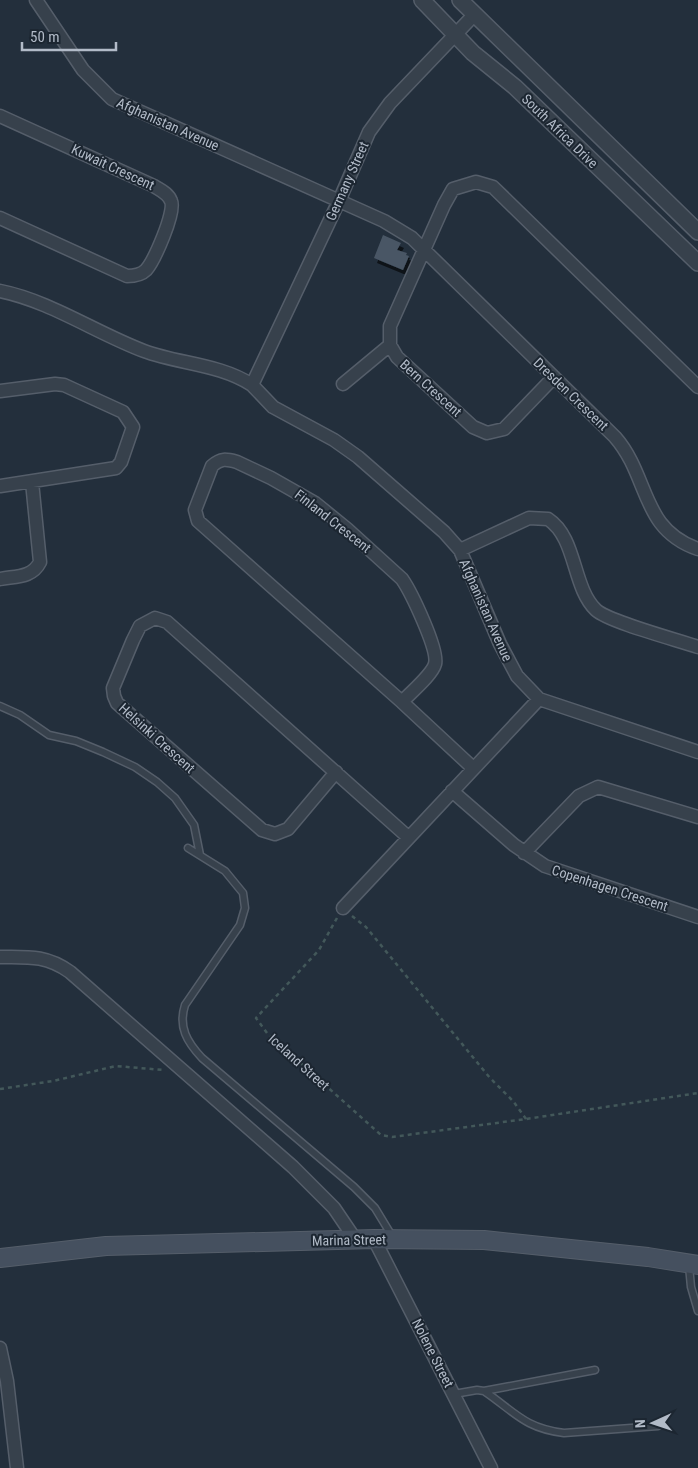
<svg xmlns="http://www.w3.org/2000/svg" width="698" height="1468" font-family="'Roboto Condensed',sans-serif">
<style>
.building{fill:#495665;filter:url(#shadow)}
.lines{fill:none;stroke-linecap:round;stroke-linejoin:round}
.service-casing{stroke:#555e6a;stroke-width:9}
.minor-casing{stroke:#555e6a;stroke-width:15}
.tertiary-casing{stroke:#555e6a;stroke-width:18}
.secondary-casing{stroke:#555e6a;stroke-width:20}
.path{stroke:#43585a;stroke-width:2.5;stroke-dasharray:4 4;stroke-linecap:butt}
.service{stroke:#37414c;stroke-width:6}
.minor{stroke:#37414c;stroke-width:12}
.tertiary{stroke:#37414c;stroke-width:15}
.secondary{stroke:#45505f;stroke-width:18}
.labels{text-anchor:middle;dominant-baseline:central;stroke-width:4;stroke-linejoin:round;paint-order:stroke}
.street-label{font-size:14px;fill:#b2bbc8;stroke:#1c2631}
</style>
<defs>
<filter id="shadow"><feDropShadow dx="3" dy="5" stdDeviation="0" flood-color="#0009"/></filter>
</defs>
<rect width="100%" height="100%" fill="#232f3c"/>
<path class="building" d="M383,235L401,243L397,250L407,253L406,255L409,256L403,270L374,258Z"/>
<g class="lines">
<g class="service-casing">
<path id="service" d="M0,706L20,715L49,735L76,741L103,752L135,767L157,782L175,798L194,825L200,855
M188,848L225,871L243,893L245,908L240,925L185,1005C178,1027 187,1042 202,1058L354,1187L375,1208L392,1236
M689,1266L691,1287L698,1311
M484,1391L595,1370
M454,1394L477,1390L484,1391C515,1412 524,1428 564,1433L658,1426"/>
</g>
<g class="minor-casing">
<path id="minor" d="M36,0L83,70L112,99L384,221L412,238L615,437C650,477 640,529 698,549
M474,15L390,103L369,132L339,201L252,385L273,407L334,440L358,457L444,532L460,550L500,644L517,676L539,699L698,752
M0,116L154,186C160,190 168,193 171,201C176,212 154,261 146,270C141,275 134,276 127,276L0,218
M0,291C50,301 96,333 144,351C179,364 220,364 252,385
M554,377L504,429L487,433L473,427L397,357L390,345V326L444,205L453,189L476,182L493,187L698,387
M343,384L390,345
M0,391L55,384L64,385L123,412L133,427L121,462L116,468L0,486
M460,550L529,518L548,519C577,538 572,587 596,610C609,622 678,640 698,647
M0,579C16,576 32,578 40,562L32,482
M402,702C410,693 432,675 435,664C439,650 411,592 402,579L347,529L315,503L271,478L237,462C226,459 221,458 212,466L195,510L198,521L402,702L473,768
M336,772L288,829L275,834L262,830L117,703L114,696L113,688L133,640L140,626L155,618L167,622L408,837
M452,791L514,845L545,866L698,917
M524,853L579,796L598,787L698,817
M343,908L539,699
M0,957C28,957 46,955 70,972L293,1167L334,1208L355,1239
M374,1239L491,1468
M0,1348L7,1381L17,1468"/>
</g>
<g class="tertiary-casing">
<path id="tertiary" d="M422,0L473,53L515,87L698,263
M460,0L698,232"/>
</g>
<g class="secondary-casing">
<path id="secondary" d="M0,1258L106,1246L374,1239L484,1240L648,1257L698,1265"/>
</g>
<path class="path" d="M352,916L366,927L490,1078L513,1101L526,1119
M337,918L319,950L256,1018L267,1033L381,1135L392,1137L526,1119L698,1093
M0,1089L53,1081L116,1066L163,1070"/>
<use href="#service" class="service"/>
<use href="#minor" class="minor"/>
<use href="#tertiary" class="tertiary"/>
<use href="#secondary" class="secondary"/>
</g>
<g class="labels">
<g class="street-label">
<text transform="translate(168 124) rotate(24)">Afghanistan Avenue</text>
<text transform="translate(560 131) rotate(44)">South Africa Drive</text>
<text transform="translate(113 167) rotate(25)">Kuwait Crescent</text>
<text transform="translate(347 181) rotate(-66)">Germany Street</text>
<text transform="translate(431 388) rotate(42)">Bern Crescent</text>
<text transform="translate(571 394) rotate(44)">Dresden Crescent</text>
<text transform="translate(333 521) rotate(38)">Finland Crescent</text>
<text transform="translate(486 610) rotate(66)">Afghanistan Avenue</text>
<text transform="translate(157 738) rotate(42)">Helsinki Crescent</text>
<text transform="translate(610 888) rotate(18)">Copenhagen Crescent</text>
<text transform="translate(299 1062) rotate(42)">Iceland Street</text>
<text transform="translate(349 1240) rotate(-1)">Marina Street</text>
<text transform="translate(433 1353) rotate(63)">Nolene Street</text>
</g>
</g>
<g transform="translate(653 1423) rotate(267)" stroke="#1c2631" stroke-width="4" paint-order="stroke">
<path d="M0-4L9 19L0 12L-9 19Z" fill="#b2bbc8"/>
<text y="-8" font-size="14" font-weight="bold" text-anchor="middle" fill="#b2bbc8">N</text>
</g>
<path d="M22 42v8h94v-8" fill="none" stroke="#b2bbc8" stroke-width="2.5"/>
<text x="30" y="42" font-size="15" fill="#b2bbc8" stroke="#1c2631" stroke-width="4" paint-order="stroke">50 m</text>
</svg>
